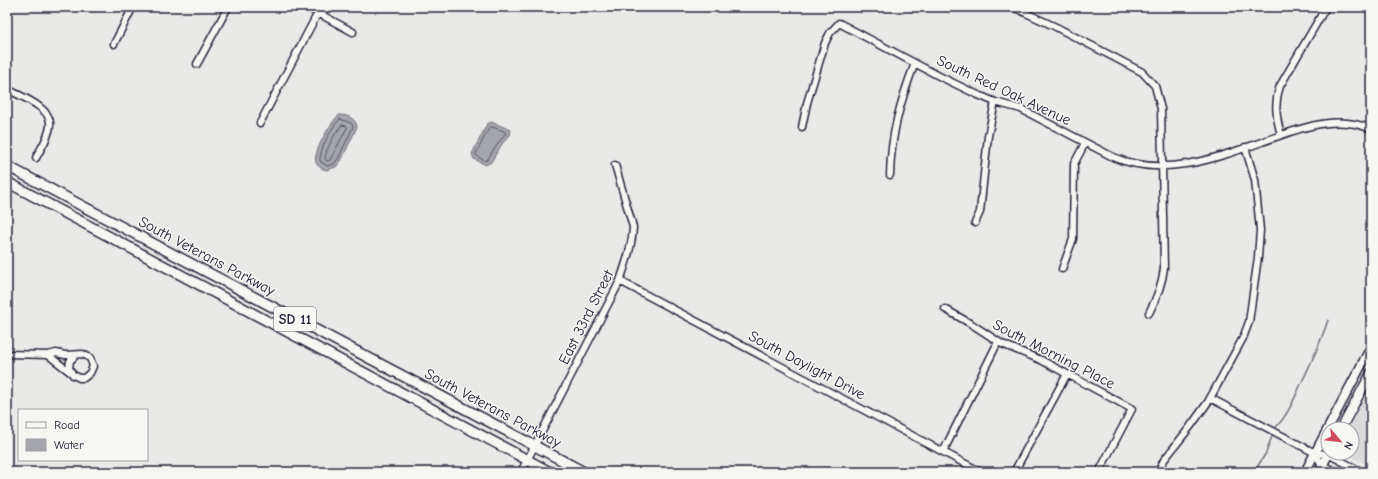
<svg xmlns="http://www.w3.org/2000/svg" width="1378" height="479" font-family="'Comic Neue',sans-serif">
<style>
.built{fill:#dadada}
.water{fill:#a5a5ac;stroke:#71717f}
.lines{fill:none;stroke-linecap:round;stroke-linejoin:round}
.shore{stroke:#565668;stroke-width:1}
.stream{stroke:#71717f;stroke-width:1.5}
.minor-casing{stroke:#22223b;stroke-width:9}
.major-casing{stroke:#22223b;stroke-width:11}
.highway-casing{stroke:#22223b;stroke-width:12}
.minor{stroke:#f6f6f2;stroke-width:6}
.major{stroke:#f6f6f2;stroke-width:8}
.highway{stroke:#f6f6f2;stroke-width:9}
.labels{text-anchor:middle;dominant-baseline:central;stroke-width:3;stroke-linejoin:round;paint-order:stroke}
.shield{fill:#f6f6f2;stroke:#626272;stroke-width:1}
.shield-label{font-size:14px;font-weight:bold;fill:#22223b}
.street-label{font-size:15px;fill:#22223b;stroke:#f6f6f2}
</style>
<rect width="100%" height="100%" fill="#e9e9e7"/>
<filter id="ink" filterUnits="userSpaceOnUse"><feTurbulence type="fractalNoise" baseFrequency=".025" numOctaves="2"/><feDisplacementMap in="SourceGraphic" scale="8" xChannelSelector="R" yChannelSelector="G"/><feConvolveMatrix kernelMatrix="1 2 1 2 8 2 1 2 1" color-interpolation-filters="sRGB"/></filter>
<g filter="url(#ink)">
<path class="built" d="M1371,386V467L1346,453H1352V429H1348Z"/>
<path class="water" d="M339,115C347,115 356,118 357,127L341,161L336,167L326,170C323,169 318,167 316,163C312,153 331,122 339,115Z
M491,122L509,129L511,130L510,135L502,144L491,162L486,165L474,159L472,154L487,124Z"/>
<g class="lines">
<path class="shore" d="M340,119L351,123L353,127L338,159L334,164L327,166L320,161C319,150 332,126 340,119Z
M342,125L347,126V128L330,160L327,161L325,159C326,148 335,133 342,125Z
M490,127H492L504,131L506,133L499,142L487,160L485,161L477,156L476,154Z"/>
<path class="stream" d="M1276,427C1288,415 1294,399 1301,384C1311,363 1321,342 1328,320
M1254,472L1266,453L1272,436"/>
<g class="minor-casing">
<path id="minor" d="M307,7L353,32
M1013,7L1056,27L1142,72L1155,86L1161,109L1164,268C1162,285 1157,298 1149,313
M114,44L133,7
M197,64L228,7
M7,89C20,96 53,108 50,126C49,137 41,148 36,158
M260,123L321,7
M802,127L807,103L825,43L830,33L839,23L939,76L976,94L995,102L1021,109L1113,157C1167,180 1224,155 1276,137C1306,126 1340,115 1371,129
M1281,135C1276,117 1274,103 1280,86L1326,7
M890,175C891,134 900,102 915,63
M975,223L980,212L988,136L995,102
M1062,269L1073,239L1074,164L1085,143
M620,281L981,472
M945,309L973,325L1002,344L1041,360L1132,409L1099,472
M7,354L48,355L56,353L65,355L83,354L90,358L93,366L90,373L84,378H80L73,375L69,368L70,361L76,355
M48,355L70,372
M1210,398L1315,453L1328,454L1362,472
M943,452L998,342
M1315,453L1322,465L1337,472
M521,472L620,281C626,263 632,246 633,227L615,165
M1014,472L1067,374
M1158,472L1164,460L1190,427L1208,402L1243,338L1249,322L1258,257L1260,230L1255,180L1245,147"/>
</g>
<g class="major-casing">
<path id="major" d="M1341,429L1371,373
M1305,472L1371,347
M1319,472L1329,453"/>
</g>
<g class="highway-casing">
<path id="highway" d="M7,166L584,472
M7,182L550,472"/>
</g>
<use href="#minor" class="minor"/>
<use href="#major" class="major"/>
<use href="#highway" class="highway"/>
</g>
</g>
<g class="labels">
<rect class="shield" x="274" y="307" width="42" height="24" rx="3"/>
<g class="shield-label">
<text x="295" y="319">SD 11</text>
</g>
<g class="street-label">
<text transform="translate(1004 90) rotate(25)">South Red Oak Avenue</text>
<text transform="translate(207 256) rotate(28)">South Veterans Parkway</text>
<text transform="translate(586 317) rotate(-63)">East 33rd Street</text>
<text transform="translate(1054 354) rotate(27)">South Morning Place</text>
<text transform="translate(807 365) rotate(28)">South Daylight Drive</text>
<text transform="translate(493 408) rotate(28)">South Veterans Parkway</text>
</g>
</g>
<rect width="1378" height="479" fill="none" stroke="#f6f6f2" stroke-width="24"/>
<rect x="12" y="12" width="1354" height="455" fill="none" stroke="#22223b" stroke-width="1.5" filter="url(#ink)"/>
<rect x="18" y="409" width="130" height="52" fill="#f6f6f2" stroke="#a1a1a9"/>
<rect x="26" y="422" width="20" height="6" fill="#f6f6f2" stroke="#a1a1a9"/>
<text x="54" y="429" font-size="12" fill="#22223b">Road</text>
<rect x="26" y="439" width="20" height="12" fill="#a5a5ac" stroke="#a1a1a9"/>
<text x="54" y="449" font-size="12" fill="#22223b">Water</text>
<g transform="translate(1340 441) rotate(118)"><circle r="19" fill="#f6f6f2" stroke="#a1a1a9"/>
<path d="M0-3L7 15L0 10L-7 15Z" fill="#d1495b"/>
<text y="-6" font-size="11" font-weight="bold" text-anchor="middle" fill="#22223b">N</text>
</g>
</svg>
